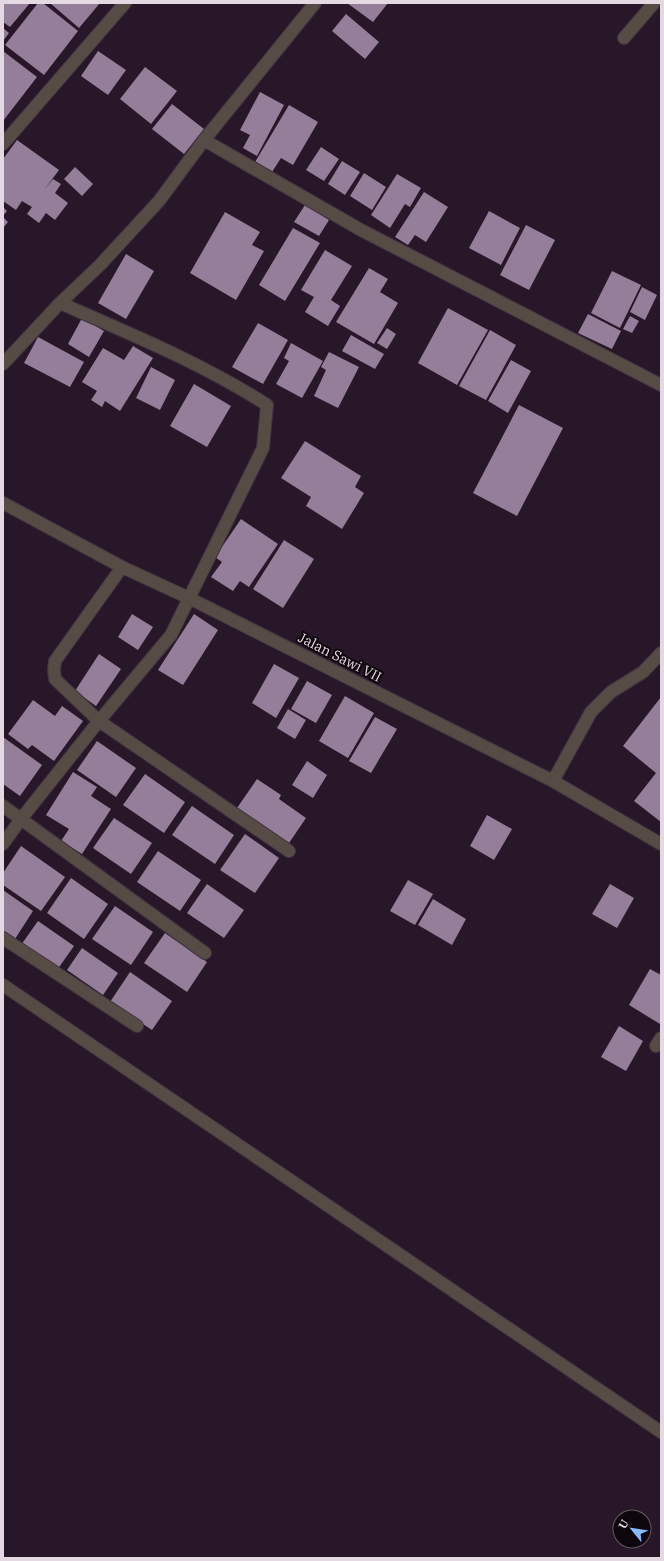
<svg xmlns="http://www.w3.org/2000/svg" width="664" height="1561" font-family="'IBM Plex Serif',serif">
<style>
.building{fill:#957e99}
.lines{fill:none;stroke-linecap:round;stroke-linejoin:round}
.minor-casing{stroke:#423242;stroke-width:14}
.minor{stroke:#564c45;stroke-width:12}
.labels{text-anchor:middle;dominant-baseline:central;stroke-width:4;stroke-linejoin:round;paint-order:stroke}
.street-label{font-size:14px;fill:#e4d8e3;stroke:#0d060c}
</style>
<rect width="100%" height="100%" fill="#281728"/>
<path class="building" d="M3,3H30L10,27L3,22Z
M38,3H43L78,31L44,75L5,45Z
M50,3H100L79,28Z
M347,3H388L373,22Z
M346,14L379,42L365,59L332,31Z
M3,28L9,33L3,41Z
M3,51L37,77L3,121Z
M98,51L126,70L108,95L81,76Z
M145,67L177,91L151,124L120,99Z
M260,92L284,105L257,156L243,148L250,135L240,130Z
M172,104L204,129L184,154L152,129Z
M289,105L318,122L293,165L281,158L272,172L255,162Z
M17,140L59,170L44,190L53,179L61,184L55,193L68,203L55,220L46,213L39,223L27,214L32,207L22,201L16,210L3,201V159Z
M321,147L339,159L324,181L306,170Z
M342,161L360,172L345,195L328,184Z
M75,167L93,184L82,196L64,179Z
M364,173L386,187L372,210L350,196Z
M397,174L421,188L410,207L405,204L390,228L371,215Z
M424,192L448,207L426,242L415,235L408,245L395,237Z
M305,205L329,220L319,236L294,222Z
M3,207L7,211L3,216Z
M489,211L520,228L501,265L469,248Z
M225,212L260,232L252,245L264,251L236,300L190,273Z
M3,217L8,222L3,228Z
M526,225L555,240L529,290L500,275Z
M293,228L320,243L285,301L259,285Z
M325,250L352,266L331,300L340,306L328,326L305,312L314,297L301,290Z
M126,254L154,271L126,319L98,303Z
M369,268L388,279L380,292L398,303L374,344L336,322Z
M612,271L641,285L620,328L591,313Z
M642,287L657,295L645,320L630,312Z
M448,308L488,330L457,385L418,363Z
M588,314L621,331L612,349L578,333Z
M630,316L639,321L632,333L623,329Z
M82,318L104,331L89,357L68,344Z
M258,323L288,340L263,384L232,367Z
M387,328L396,334L387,349L377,343Z
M490,330L516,345L486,400L459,386Z
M351,335L384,354L375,369L342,351Z
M38,337L84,362L70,387L24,363Z
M291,343L323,361L302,398L276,384L289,361L284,358Z
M133,346L153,358L120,411L105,401L102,407L91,400L97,391L82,382L103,348L124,360Z
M329,352L359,367L338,408L314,396L326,370L321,367Z
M511,360L531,371L508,413L488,401Z
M151,367L175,380L160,410L136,398Z
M194,384L231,406L207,447L170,426Z
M519,405L563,428L517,516L473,493Z
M305,441L361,476L355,487L364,493L342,529L306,506L311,497L281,478Z
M241,519L278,544L249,587L240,581L233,591L211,577L222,562L215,557Z
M284,540L314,559L283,608L253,589Z
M132,614L153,627L138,650L118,637Z
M194,614L218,630L183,685L158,670Z
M99,654L121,669L96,706L75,691Z
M274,664L299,678L276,718L252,703Z
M307,681L332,695L316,723L291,709Z
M345,696L374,713L348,758L319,741Z
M661,697V822L634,801L656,773L623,746Z
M33,700L55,716L62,706L83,721L54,761L32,745L28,749L8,734Z
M288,709L306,720L295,739L277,728Z
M375,717L397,729L371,773L349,761Z
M3,737L42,765L20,796L3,784Z
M97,741L136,768L116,797L77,770Z
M307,761L327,775L313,798L292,785Z
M73,772L97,787L91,796L111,809L82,854L61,841L69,829L46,815Z
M145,774L185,802L164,833L123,805Z
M257,779L281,795L279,799L306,818L289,843L237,808Z
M192,806L234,835L215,864L172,835Z
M487,815L512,829L494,860L470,846Z
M114,818L152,843L131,874L93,848Z
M245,834L279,858L255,893L220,870Z
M21,846L65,877L41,911L3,885V873Z
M158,851L201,880L180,911L137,882Z
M71,878L108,904L84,939L47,913Z
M408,880L433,894L415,925L390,911Z
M207,884L244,910L224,938L187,913Z
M610,884L634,898L617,928L592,914Z
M3,890L33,911L15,939L3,931Z
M433,899L466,919L452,945L418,925Z
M115,906L153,932L131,965L92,939Z
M38,921L74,946L57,970L21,945Z
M165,933L207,962L187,992L144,963Z
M82,948L118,973L103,995L67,970Z
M650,969L661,975L660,1024L629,1005Z
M130,972L172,1001L152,1030L110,1002Z
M619,1026L643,1041L626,1071L601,1057Z"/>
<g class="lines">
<g class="minor-casing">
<path id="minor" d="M624,38L654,3
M204,140L361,230L661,385
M3,144L125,3
M3,364L60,303L100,265L159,201L204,140L315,3
M3,503L122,567L189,598L553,781L661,844
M122,567L55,661L54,669L55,679L99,721L289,851
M553,781L591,712L611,692L643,672L661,653
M3,806L205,953
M3,844L21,819L99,721L171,635L263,448L267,405C202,363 130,334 60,303
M3,938L137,1026
M3,985L661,1432
M656,1046L661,1038"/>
</g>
<use href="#minor" class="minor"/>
</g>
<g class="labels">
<g class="street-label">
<text transform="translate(340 657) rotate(27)">Jalan Sawi VII</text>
</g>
</g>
<rect width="664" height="1561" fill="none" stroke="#e4d8e3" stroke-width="8"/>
<g transform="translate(632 1529) rotate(300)"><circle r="19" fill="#0d060c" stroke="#635a62"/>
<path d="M0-3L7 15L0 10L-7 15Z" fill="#87bbfc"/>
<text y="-6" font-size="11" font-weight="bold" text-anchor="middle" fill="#e4d8e3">U</text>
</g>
</svg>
